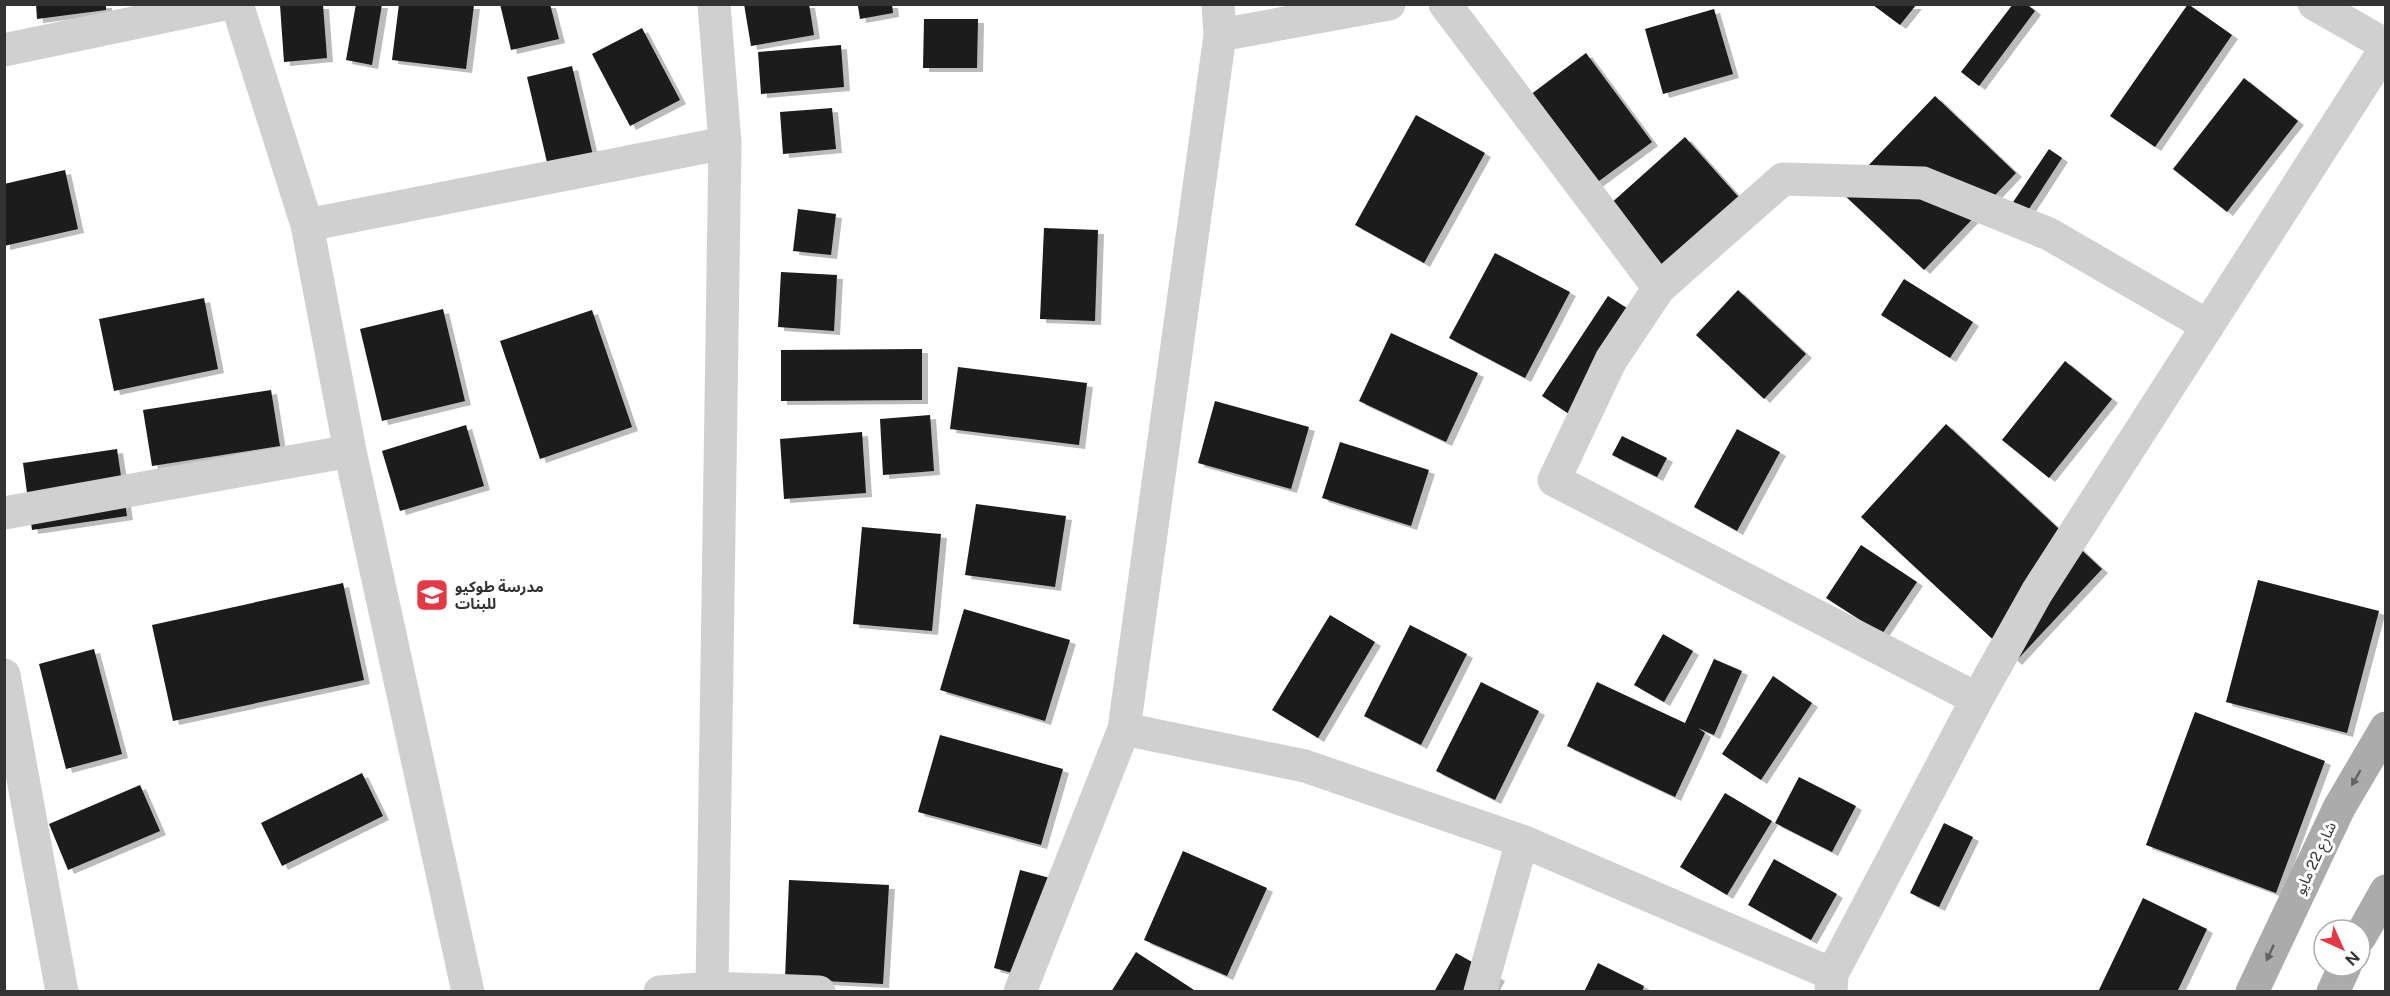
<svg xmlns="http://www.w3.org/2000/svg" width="2390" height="996" font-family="'Public Sans','Noto Sans Arabic',sans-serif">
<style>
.building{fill:#1a1a1a;filter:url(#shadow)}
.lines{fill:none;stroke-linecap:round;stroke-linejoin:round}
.minor{stroke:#d0d0d0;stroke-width:33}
.major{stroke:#ababab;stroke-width:33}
.oneway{fill:#636363}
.labels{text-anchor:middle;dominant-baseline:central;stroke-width:6;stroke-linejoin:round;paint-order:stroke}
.poi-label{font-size:15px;font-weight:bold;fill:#333;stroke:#fff;text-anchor:start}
.street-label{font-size:15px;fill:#333;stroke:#fff}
</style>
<defs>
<filter id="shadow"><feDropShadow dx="6" dy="4" stdDeviation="0" flood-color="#0004"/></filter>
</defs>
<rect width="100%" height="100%" fill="#fff"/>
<path class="building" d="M36,4H106V10L37,19Z
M356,4H382L372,65L346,60Z
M399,4L474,5L466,69L392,60Z
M500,4H550L559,39L511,50Z
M744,4H809L814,35L751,46Z
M866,4H892L893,13L860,19L858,6Z
M2013,4H2027L2035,11L1979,86L1961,72Z
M2188,4L2232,35L2155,147L2110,116Z
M280,5H323L327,58L284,62Z
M1873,5H1916L1900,25Z
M1714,9L1733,74L1663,94L1645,29Z
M924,19H978L977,68H923Z
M642,28L680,100L630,126L592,54Z
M841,45L844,87L761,94L758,52Z
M1586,53L1652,142L1580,195L1514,107Z
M572,66L595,164L550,175L527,77Z
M2244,78L2298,121L2227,212L2173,169Z
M1935,96L2016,173L1924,270L1842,193Z
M832,108L836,149L783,154L780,112Z
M1416,115L1485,153L1424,263L1355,225Z
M1685,137L1743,202L1665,270L1608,206Z
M2049,149L2062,158L2020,223L2005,214Z
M65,170L78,229L4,246V184Z
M798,209L836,214L831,255L793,251Z
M1044,228L1098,230L1095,321L1040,319Z
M1495,253L1570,292L1525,378L1449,338Z
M781,272L837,275L834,331L778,327Z
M1904,279L1973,322L1950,358L1881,315Z
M1738,290L1806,354L1764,399L1696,335Z
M1608,296L1641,317L1575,418L1542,396Z
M204,298L218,369L114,391L99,319Z
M443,309L465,401L382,421L360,329Z
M592,310L632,427L540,459L500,341Z
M1391,333L1478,373L1446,442L1359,401Z
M922,349V400L781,401V350Z
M2065,361L2112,399L2049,478L2002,440Z
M958,367L1087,383L1079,445L950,429Z
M271,390L280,446L152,466L143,410Z
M1215,401L1309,427L1291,489L1198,463Z
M930,415L934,471L883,475L880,419Z
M1946,424L2102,569L2016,661L1861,517Z
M466,425L484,486L400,511L382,451Z
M1737,429L1780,452L1737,531L1694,507Z
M862,432L866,493L784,499L780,439Z
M1622,436L1667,458L1657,477L1612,455Z
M1340,442L1429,470L1411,526L1322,498Z
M117,449L127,516L32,530L23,463Z
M976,504L1066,516L1055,587L965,575Z
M862,527L941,534L932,631L853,624Z
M1861,545L1917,582L1882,634L1826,598Z
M2258,580L2379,611L2347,733L2226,702Z
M343,583L364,680L173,721L152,625Z
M964,609L1070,640L1045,721L940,690Z
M1330,615L1375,642L1318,738L1272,710Z
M1410,625L1467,654L1421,745L1364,716Z
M1663,634L1693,651L1664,702L1634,685Z
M94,649L122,754L66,769L39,664Z
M1714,659L1742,671L1714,735L1698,728L1705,733L1675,797L1567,746L1597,682L1685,723Z
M1773,676L1812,703L1761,780L1722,754Z
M1481,682L1539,711L1495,800L1436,771Z
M2195,712L2325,761L2276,893L2146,845Z
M940,735L1063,769L1041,845L918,812Z
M362,773L383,816L282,866L261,823Z
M1799,777L1856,806L1832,852L1775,823Z
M140,785L160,831L68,870L49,824Z
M1725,793L1772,821L1727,895L1680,867Z
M1944,823L1973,837L1939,907L1910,893Z
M1183,851L1267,888L1227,976L1144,940Z
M1774,859L1837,894L1811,940L1748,905Z
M1020,870L1050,878L1024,976L994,968Z
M789,880L889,885L883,984L785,979Z
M2143,898L2207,929L2177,992H2098Z
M1136,952L1197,992H1111Z
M1456,953L1499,977L1491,992H1434Z
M1598,963L1644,986L1642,992H1584Z"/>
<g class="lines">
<path class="minor" d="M237,4L307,225L350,451L468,992
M1445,4L1659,288
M2314,4L2386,45
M1220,35L1389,4
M4,50L224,4
M307,225L725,143
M4,513L350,451
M4,675L62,992
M1977,699L1554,480L1611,360L1659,288L1783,179L1923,183L2049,234L2208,326
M1124,729L1305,766L1522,841L1832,974
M712,988L725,143L714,4
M660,992L712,988L819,992
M1020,992L1124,729L1220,35L1218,4
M1480,992L1522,841
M1831,992L1832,974L1977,699L2037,592L2386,48"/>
<path class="major" d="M2360,937L2386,891
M2252,992L2339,808L2386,728
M2333,992L2345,966"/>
</g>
<defs><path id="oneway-solid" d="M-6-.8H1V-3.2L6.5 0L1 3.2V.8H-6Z" transform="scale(1.5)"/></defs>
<g class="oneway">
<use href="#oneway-solid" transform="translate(2356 778) rotate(120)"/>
<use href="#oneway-solid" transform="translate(2270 953) rotate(115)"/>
</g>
<defs>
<g id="school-square" transform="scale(1.725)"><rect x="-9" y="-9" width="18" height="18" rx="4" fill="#e63946" stroke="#fff"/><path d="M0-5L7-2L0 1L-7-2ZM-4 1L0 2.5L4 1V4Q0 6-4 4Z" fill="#fff"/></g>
</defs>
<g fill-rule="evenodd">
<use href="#school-square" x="432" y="595"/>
</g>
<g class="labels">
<g class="poi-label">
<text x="455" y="586">مدرسة طوكيو<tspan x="455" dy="17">للبنات</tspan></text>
</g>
<g class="street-label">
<text transform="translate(2315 858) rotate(-65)">شارع 22 مايو</text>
</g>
</g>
<rect width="2390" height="996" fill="none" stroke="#333333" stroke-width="12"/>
<g transform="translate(2342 948) rotate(135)"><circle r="28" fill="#ffffff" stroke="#adadad" stroke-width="1.5"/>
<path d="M0-4.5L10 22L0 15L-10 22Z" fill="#e63946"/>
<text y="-9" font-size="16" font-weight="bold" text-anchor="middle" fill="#333333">N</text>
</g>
</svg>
